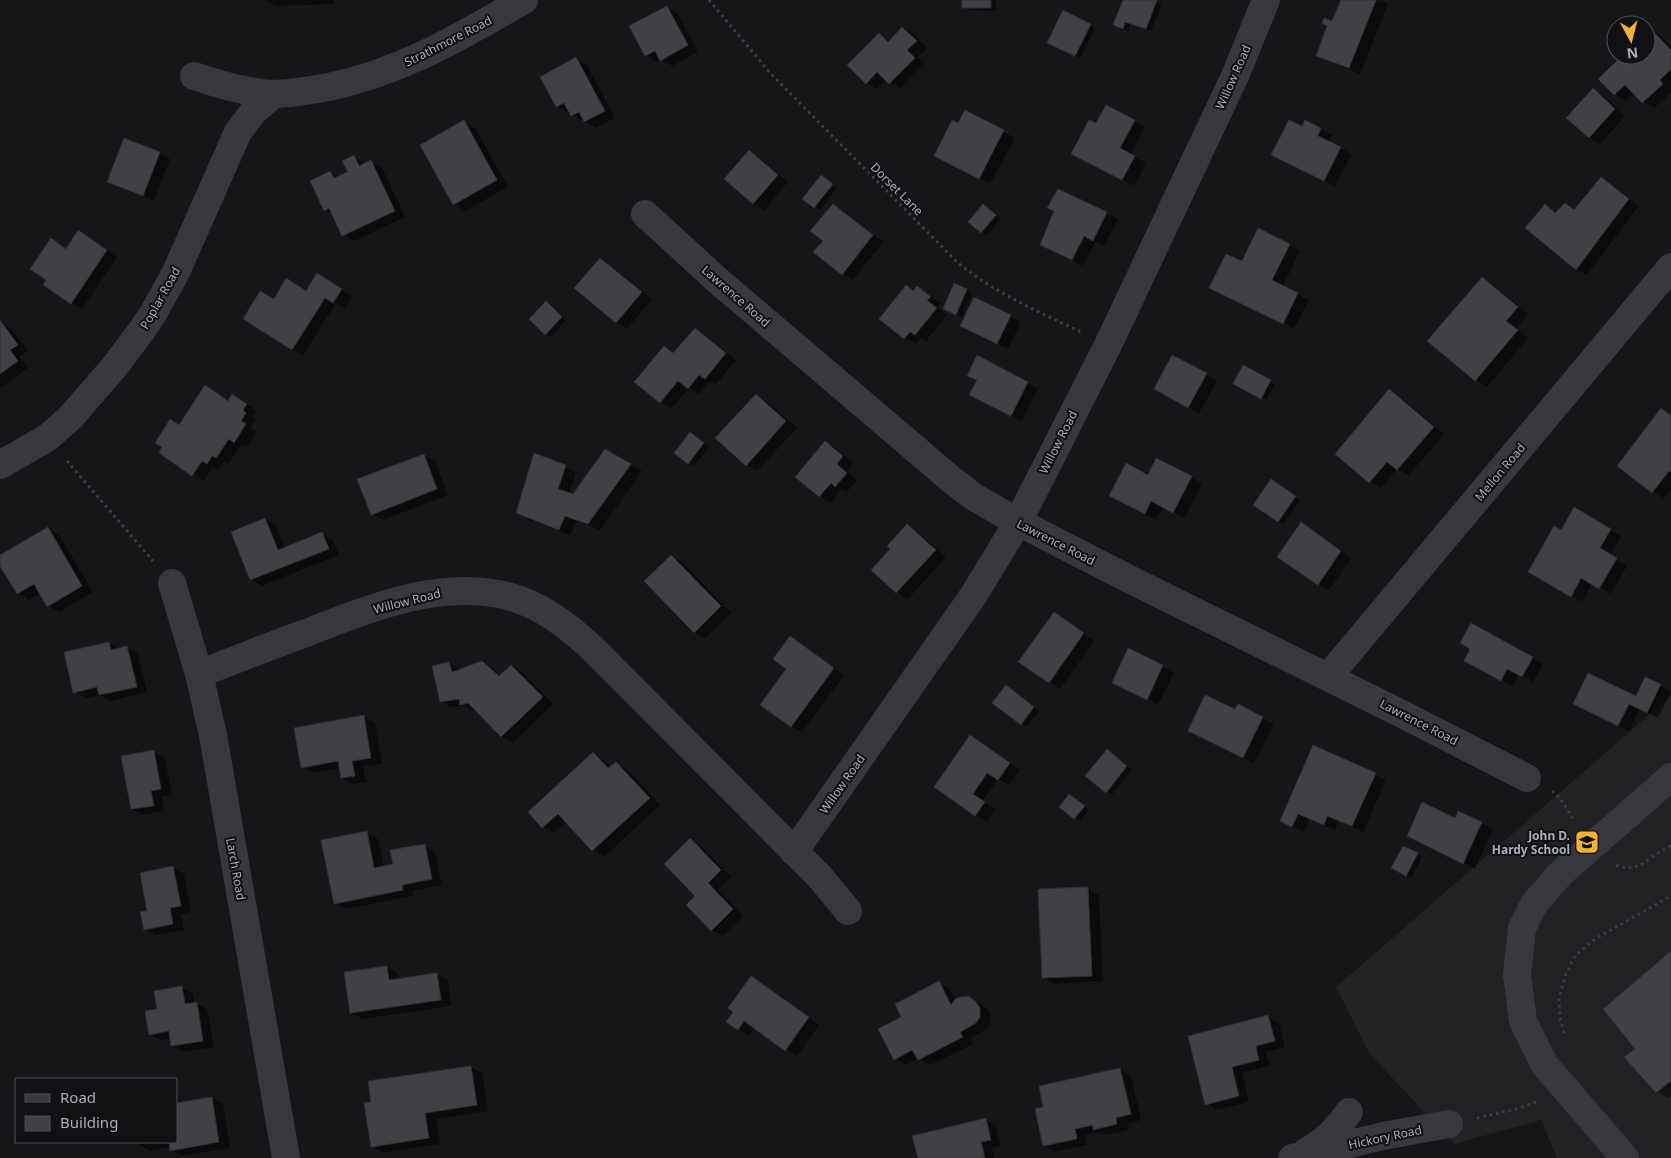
<svg xmlns="http://www.w3.org/2000/svg" width="1671" height="1158" font-family="'Noto Sans',sans-serif">
<style>
.built{fill:#222225}
.shadow{fill:#0007}
.building{fill:#404145;stroke:#303034}
.lines{fill:none;stroke-linecap:round;stroke-linejoin:round}
.path{stroke:#3d3f44;stroke-width:3;stroke-dasharray:2.5 4;stroke-linecap:butt}
.minor{stroke:#37383d;stroke-width:28}
.labels{text-anchor:middle;dominant-baseline:central;stroke-width:4;stroke-linejoin:round;paint-order:stroke}
.street-label{font-size:12px;fill:#a8adb8;stroke:#111113}
.poi-label{font-size:12px;font-weight:bold;fill:#a8adb8;stroke:#111113;text-anchor:end}
</style>
<rect width="100%" height="100%" fill="#161618"/>
<path class="built" d="M1671,696V1158H1557L1541,1120L1454,1144L1369,1053L1336,987Z"/>
<path class="shadow" d="M266,0H334V4L276,6Z
M963,0H996V11L968,10L963,7Z
M1125,0H1153L1162,4L1151,31L1131,23L1128,31L1120,28Z
M1342,0H1380L1388,4L1360,74L1328,61L1317,55L1329,26L1333,23Z
M667,7L678,14L698,52L672,66L661,59L657,62L645,55Z
M1090,25L1095,28L1080,58L1054,45Z
M903,28L914,34L927,48L918,57L925,64L900,89L886,80L877,89L866,83L879,35L890,41Z
M1651,30L1662,37L1671,46V93L1654,108L1643,102L1634,93L1626,101L1615,94L1600,79L1625,55H1646V35Z
M576,59L587,65L615,118L596,128L572,115L570,112L568,113L557,106L542,77Z
M1593,90L1604,96L1625,116L1600,144L1589,137Z
M966,111L1015,138L990,184L947,161L959,125Z
M1135,121L1145,127L1131,155L1146,163L1134,186L1083,159L1097,125Z
M1306,121L1332,135L1328,142L1352,154L1335,186L1284,161Z
M464,122L475,128L508,187L465,211L454,204Z
M749,151L760,158L788,182L764,210L753,203Z
M159,153L170,159L154,201L120,188L109,182Z
M354,156L366,164L371,162L382,168L405,217L354,241L343,235L334,215L325,210L330,172L339,177L349,172Z
M1601,179L1612,185L1639,206L1587,275L1576,269L1545,206L1557,213L1565,205L1575,211Z
M826,180L837,188L820,210L804,199Z
M1058,190L1118,219L1104,246L1096,242L1083,266L1052,250Z
M833,205L844,212L883,242L853,280L842,274L824,241Z
M988,209L1000,219L987,235L970,222Z
M90,238L117,257L82,309L71,302L67,250Z
M1289,245L1300,251L1283,286L1309,300L1294,329L1222,294L1242,263Z
M601,259L611,266L652,299L627,329L617,322Z
M1482,279L1493,285L1528,314L1516,328L1528,338L1487,387L1476,380L1429,341Z
M328,281L352,296L345,308L336,303L303,355L292,349L274,300L306,292Z
M954,285L972,293L962,317L949,312Z
M906,287L914,291L918,287L928,294L941,304L937,307L947,315L926,341L921,338L916,344L905,338Z
M546,303L566,320L551,337L546,334Z
M1010,316L1021,322L1008,349L973,332Z
M0,322L11,328L28,351L20,357L28,368L0,388Z
M695,329L706,336L736,360L716,384L710,381L699,394L689,388L671,409L660,402L664,348L675,354Z
M1243,367L1275,384L1266,400L1234,383Z
M968,375L1027,383L1038,389L1022,421L982,400L978,381Z
M1206,375L1217,381L1199,413L1155,389Z
M1389,391L1400,397L1444,434L1409,475L1397,469L1381,488L1370,482Z
M217,393L229,402H244L257,411L253,417L256,420L251,428L257,432L246,448L241,445L228,464L224,461L218,470L213,467L204,481L160,452L179,426Z
M756,395L767,402L797,428L757,471L747,465Z
M1662,410L1671,415V489L1664,498L1653,492Z
M696,437L709,447L694,466L689,463Z
M825,442L836,448L853,463L847,471L857,480L847,492L842,489L831,503L820,496L797,477Z
M606,450L642,471L600,530L577,521L570,535L528,519L517,512L565,467L576,473L569,494L573,496Z
M424,455L435,461L448,495L383,520L372,514Z
M1148,476L1191,477L1202,484L1184,518L1163,507L1156,520L1121,502Z
M1276,484L1300,500L1283,524L1278,521Z
M1574,509L1621,536L1610,556L1627,566L1611,594L1593,583L1582,602L1530,572L1561,532Z
M265,519L276,525L285,549L322,534L333,540L339,555L262,586L251,579Z
M907,525L918,532L946,557L908,599L897,592L873,570L892,549Z
M48,528L59,535L93,592L59,612L48,606L40,593L29,600L18,593L0,563V556Z
M1312,530L1351,558L1329,590L1318,584Z
M672,557L683,563L731,613L705,638L694,632Z
M1065,620L1094,641L1060,689L1049,682Z
M790,637L844,675L802,732L791,726L788,669Z
M109,643L120,649L127,648L138,654L147,692L111,701L100,695L86,698L75,692Z
M1471,648L1532,658L1543,664L1533,682L1519,674L1513,686L1466,660Z
M1129,650L1174,673L1158,705L1113,683Z
M482,662L493,668L501,676L511,666L522,672L553,704L513,743L502,736L476,710H472L464,706L452,708L441,701L449,663L460,670Z
M1660,685L1671,692L1658,718L1640,709L1629,731L1585,709L1636,698Z
M1011,690L1039,711L1027,726L1022,724Z
M1239,706L1274,724L1254,763L1200,736L1236,711Z
M364,717L375,723L382,764L363,767L366,782L353,784L342,778L341,768L313,773L302,767Z
M971,736L1020,770L1009,785L998,779L983,801L995,810L987,822L935,787Z
M154,752L165,758L172,795L162,797L164,811L143,815L132,809Z
M593,754L604,760L611,768L616,763L627,769L660,805L604,857L593,850L567,822L554,833L543,827L529,812Z
M1112,754L1132,769L1112,795L1106,792Z
M1375,774L1386,780L1363,832L1339,821L1335,830L1309,819L1304,832L1281,821Z
M1075,799L1089,810L1080,821L1061,807Z
M1459,813L1493,829L1475,869L1420,841L1456,820Z
M367,833L378,839L384,867L395,865L424,845L435,852L442,885L412,891L413,896L346,909L335,903Z
M690,840L701,846L731,877L718,889L743,916L723,936L712,930L697,896Z
M1403,847L1422,857L1411,878L1392,868Z
M173,868L184,874L191,912L181,914L184,930L156,935L145,929L149,912Z
M1088,889L1099,895L1103,981L1054,984L1043,977Z
M1671,953V1096L1668,1098L1657,1092L1637,1049Z
M387,967L398,974L399,980L437,974L448,980L451,1006L362,1019L351,1012Z
M751,977L819,1025L797,1056L755,1027L749,1036L738,1029L734,1012Z
M939,983L950,989L956,1001L968,997L987,1008L991,1015L990,1023L987,1029L970,1038L973,1044L930,1065L919,1058L906,1065L895,1059L903,1017Z
M182,988L193,994L194,1003L207,1009L214,1047L184,1052L172,1045L171,1038L161,1040L150,1034L158,1010Z
M1268,1017L1279,1023L1285,1047L1266,1052L1270,1066L1242,1073L1249,1102L1217,1110L1206,1104L1189,1037Z
M471,1067L482,1073L488,1111L436,1119L440,1144L383,1153L372,1146V1103L369,1082Z
M1120,1069L1131,1076L1141,1120L1127,1124L1128,1130L1106,1135L1100,1132L1085,1135L1087,1145L1055,1152L1044,1146L1045,1107Z
M212,1098L223,1104L230,1148L182,1156L171,1150V1147L150,1151L139,1144L138,1142H176Z
M985,1120L996,1126L1001,1146L992,1148L994,1158H919Z"/>
<path class="building" d="M962,0H991V8H962Z
M1123,0H1157L1146,29L1125,22L1123,29L1113,25Z
M1341,0H1376L1349,68L1316,56L1327,26L1322,23L1324,18L1332,21Z
M667,6L688,45L660,61L655,51L645,56L629,26Z
M1063,10L1091,24L1075,56L1047,43Z
M902,27L917,41L907,50L915,58L889,84L877,72L866,84L847,65L879,33L888,42Z
M1651,29L1671,50V69L1660,80L1663,84L1642,103L1625,85L1614,95L1598,79L1623,55H1646V33Z
M576,57L605,111L584,122L579,112L571,116L564,103L556,107L540,77Z
M1593,88L1615,109L1589,138L1566,118Z
M1106,105L1135,120L1120,148L1135,156L1122,180L1071,154L1089,120L1096,123Z
M965,110L1004,130L979,179L934,156L952,120L958,123Z
M464,120L497,180L453,205L420,145Z
M1289,120L1302,126L1305,120L1321,128L1318,136L1341,147L1324,181L1271,155Z
M124,138L160,152L143,196L107,182Z
M749,150L778,175L753,204L724,179Z
M354,155L359,166L371,160L395,211L342,236L329,208L324,211L310,181L330,171L334,178L348,172L342,161Z
M821,175L833,184L814,208L802,199Z
M1601,177L1629,199L1576,270L1525,228L1545,204L1555,213L1565,203L1574,210Z
M1058,189L1107,212L1093,241L1084,236L1072,260L1040,245L1054,211L1047,208Z
M833,204L873,235L842,275L813,252L823,241L810,231Z
M983,204L996,215L981,233L968,222Z
M1258,228L1290,244L1272,280L1298,293L1283,324L1209,288L1226,254L1242,261Z
M78,230L107,250L71,304L43,285L46,280L30,269L51,238L66,249Z
M600,258L642,292L616,323L574,288Z
M317,273L342,289L333,303L325,298L292,350L243,319L260,291L274,299L286,278L306,291Z
M1482,277L1518,307L1506,321L1518,330L1475,381L1427,341Z
M954,283L967,289L956,315L943,309Z
M906,285L913,291L917,286L931,297L927,300L937,308L915,335L910,332L904,339L879,319Z
M974,297L1011,315L997,344L960,326Z
M546,301L562,317L545,335L529,319Z
M0,320L18,345L10,350L18,361L0,374Z
M695,328L726,353L705,379L699,375L688,389L678,381L660,403L634,382L664,346L673,353Z
M977,355L1028,382L1011,416L969,395L977,380L967,376Z
M1172,355L1207,373L1188,408L1154,389Z
M1243,365L1271,380L1261,399L1233,384Z
M205,385L228,401L232,394L247,404L243,410L246,413L241,421L246,424L234,443L229,439L216,458L212,456L207,464L202,461L192,476L159,453L162,447L155,443L170,419L179,425Z
M1389,389L1434,427L1397,470L1387,462L1369,483L1335,454Z
M756,394L786,421L746,466L715,438Z
M1661,408L1671,416V472L1669,471L1652,493L1617,466Z
M690,432L704,443L688,464L674,453Z
M825,441L843,456L837,464L847,473L835,487L831,483L819,497L795,477Z
M605,449L631,464L588,524L565,516L559,530L516,513L534,453L566,465L558,489L573,494Z
M424,454L437,489L371,515L357,479Z
M1156,458L1192,476L1173,513L1151,501L1145,514L1109,496L1126,463L1148,475Z
M1271,479L1296,496L1278,522L1253,505Z
M1574,507L1611,529L1600,548L1617,558L1599,589L1581,578L1571,597L1528,572L1554,526L1561,530Z
M265,518L278,550L322,532L329,549L250,580L231,532Z
M1301,522L1341,551L1318,585L1277,557Z
M907,524L936,550L896,593L871,570L890,549L887,546Z
M48,527L82,586L47,607L34,584L17,594L0,566V555Z
M671,555L721,606L694,633L644,581Z
M1054,612L1084,633L1049,683L1018,662Z
M1471,623L1533,657L1522,677L1507,669L1501,681L1464,661L1470,649L1460,643Z
M790,636L834,668L791,727L760,705L786,669L773,659Z
M109,642L111,650L127,646L137,687L99,695L97,687L73,693L64,652Z
M1128,648L1163,665L1147,700L1112,683Z
M482,661L499,676L511,665L543,697L501,737L468,703L460,705L459,699L440,702L432,666L449,662L452,672Z
M1588,673L1636,696L1645,677L1661,684L1647,713L1629,704L1618,726L1573,704Z
M1006,685L1034,707L1021,725L992,703Z
M1205,695L1235,709L1238,704L1263,717L1243,758L1188,731Z
M364,715L371,758L352,761L355,776L341,778L338,761L301,768L294,728Z
M970,735L1010,763L998,780L987,773L973,794L985,802L975,816L934,787Z
M1313,745L1376,773L1352,826L1327,816L1324,825L1298,814L1292,827L1280,821Z
M1107,749L1127,766L1106,793L1085,776Z
M154,750L161,789L151,791L154,806L131,809L121,756Z
M593,752L608,768L616,762L650,798L592,851L558,814L542,828L528,812Z
M1069,794L1085,806L1074,819L1059,807Z
M1422,802L1455,818L1458,811L1482,822L1463,864L1407,836Z
M367,831L374,868L393,864L390,850L425,844L432,879L402,885L403,890L334,904L321,840Z
M690,838L721,870L708,883L733,909L711,931L686,905L695,896L664,864Z
M1403,846L1418,853L1406,876L1391,868Z
M173,866L181,906L170,908L173,924L144,930L140,912L147,911L140,873Z
M1088,887L1092,976L1042,978L1038,889Z
M1671,951V1081L1656,1093L1624,1057L1635,1049L1603,1009Z
M387,966L389,980L437,973L441,1000L350,1013L344,972Z
M751,976L809,1017L785,1051L744,1021L738,1030L726,1022L733,1012L728,1008Z
M939,981L951,1005L955,999L961,997L968,996L975,1001L980,1008V1017L976,1023L960,1032L963,1037L918,1060L912,1050L894,1060L878,1029L901,1017L895,1004Z
M182,986L185,1004L197,1002L203,1041L171,1046L169,1031L149,1035L145,1011L157,1009L154,991Z
M1268,1015L1275,1041L1256,1046L1259,1060L1232,1067L1239,1096L1205,1105L1188,1036Z
M471,1066L477,1105L425,1113L429,1138L371,1147L364,1103L371,1102L368,1081Z
M1120,1068L1131,1114L1116,1118L1117,1124L1093,1130V1125L1075,1129L1077,1139L1043,1146L1035,1109L1043,1107L1039,1086Z
M212,1097L219,1142L170,1151L169,1142H176V1103Z
M986,1118L991,1140L981,1142L985,1158H918L912,1136Z"/>
<g class="lines">
<path class="path" d="M709,0L771,74L958,263C995,293 1039,312 1081,332
M67,461L153,561
M1552,791L1560,798L1575,822
M1616,865C1640,875 1650,854 1671,846
M1564,1033L1560,1018L1559,999L1565,976L1575,956L1595,939L1671,896
M1477,1118L1516,1109L1538,1101"/>
<path class="minor" d="M194,76C220,85 245,92 272,94C291,94 311,90 329,87C404,71 459,37 524,0
M645,214L716,279L953,481L974,497L1018,522L1131,580L1400,713L1527,778
M0,465L47,438L70,418L115,366L142,330L154,312L176,272L238,132L254,111L274,94
M172,583L199,674L213,735L286,1158
M199,674C235,660 270,646 306,633C370,608 442,578 511,597C543,606 570,627 594,650L819,876L848,911
M1328,677L1671,267
M794,852L973,596L1018,522L1108,345L1235,76L1266,0
M1307,1151C1325,1142 1338,1128 1349,1112
M1292,1158L1383,1136L1449,1124
M1625,1158L1544,1064L1523,1021L1517,975L1522,928L1534,904L1560,874L1671,777"/>
</g>
<defs>
<g id="school-square" transform="scale(1.25)"><rect x="-9" y="-9" width="18" height="18" rx="4" fill="#f2b134" stroke="#111113"/><path d="M0-5L7-2L0 1L-7-2ZM-4 1L0 2.5L4 1V4Q0 6-4 4Z" fill="#111"/></g>
</defs>
<g fill-rule="evenodd">
<use href="#school-square" x="1587" y="842"/>
</g>
<g class="labels">
<g class="street-label">
<text transform="translate(448 41) rotate(-27)">Strathmore Road</text>
<text transform="translate(1233 77) rotate(-66)">Willow Road</text>
<text transform="translate(897 189) rotate(45)">Dorset Lane</text>
<text transform="translate(736 296) rotate(41)">Lawrence Road</text>
<text transform="translate(160 298) rotate(-61)">Poplar Road</text>
<text transform="translate(1058 442) rotate(-63)">Willow Road</text>
<text transform="translate(1500 472) rotate(-50)">Mellon Road</text>
<text transform="translate(1056 542) rotate(27)">Lawrence Road</text>
<text transform="translate(407 601) rotate(-14)">Willow Road</text>
<text transform="translate(1419 722) rotate(27)">Lawrence Road</text>
<text transform="translate(842 784) rotate(-55)">Willow Road</text>
<text transform="translate(236 869) rotate(80)">Larch Road</text>
<text transform="translate(1385 1137) rotate(-12)">Hickory Road</text>
</g>
<g class="poi-label">
<text x="1570" y="835">John D.<tspan x="1570" dy="14">Hardy School</tspan></text>
</g>
</g>
<rect x="15" y="1078" width="162" height="65" fill="#111113" stroke="#4d4f55"/>
<rect x="25" y="1094" width="25" height="8" fill="#37383d" stroke="#4d4f55"/>
<text x="60" y="1103" font-size="15" fill="#a8adb8">Road</text>
<rect x="25" y="1116" width="25" height="15" fill="#404145" stroke="#4d4f55"/>
<text x="60" y="1128" font-size="15" fill="#a8adb8">Building</text>
<g transform="translate(1631 40) rotate(173)"><circle r="24" fill="#111113" stroke="#4d4f55"/>
<path d="M0-4L9 19L0 12L-9 19Z" fill="#f2b134"/>
<text y="-8" font-size="14" font-weight="bold" text-anchor="middle" fill="#a8adb8">N</text>
</g>
</svg>
